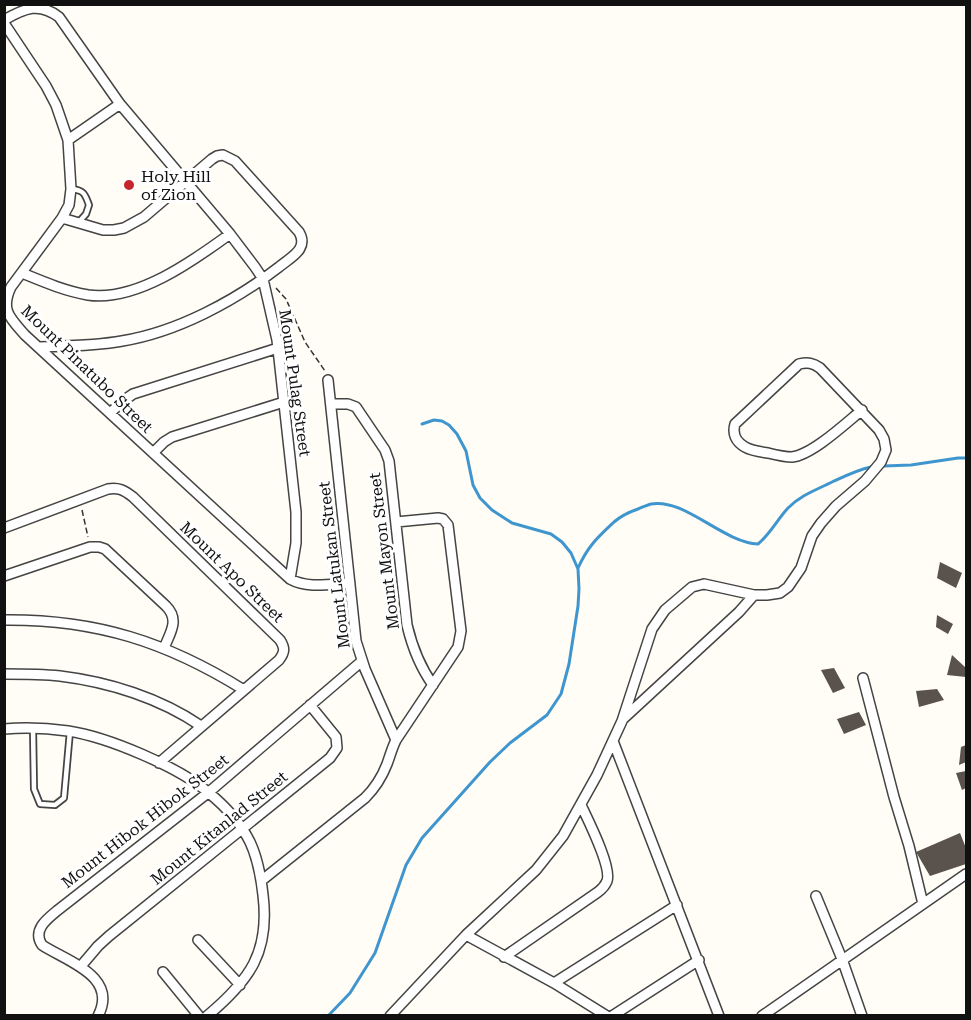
<svg xmlns="http://www.w3.org/2000/svg" width="971" height="1020" font-family="'Roboto Serif',serif">
<style>
.lines{fill:none;stroke-linecap:round;stroke-linejoin:round}
.stream{stroke:#3f96cf;stroke-width:3}
.building{fill:#5a524d}
.lane-casing{stroke:#444;stroke-width:8}
.street-casing{stroke:#444;stroke-width:12}
.path{stroke:#333;stroke-width:1.5;stroke-dasharray:6 3;stroke-linecap:butt}
.lane{stroke:#fff;stroke-width:4.5}
.street{stroke:#fff;stroke-width:9}
.poi-dot{fill:#c4262e;stroke:#fff;stroke-width:2}
.labels{text-anchor:middle;dominant-baseline:central;stroke-width:6;stroke-linejoin:round;paint-order:stroke}
.poi-label{font-size:16px;fill:#111;stroke:#fff;text-anchor:start}
.street-label{font-size:16px;fill:#111;stroke:#fff}
</style>
<rect width="100%" height="100%" fill="#fffdf5"/>
<g class="lines">
<path class="stream" d="M884,466L911,465L958,458H966
M578,568C588,546 597,538 614,522C622,515 629,512 638,509C643,507 647,505 651,504C685,498 722,542 758,544C770,534 777,520 788,508C801,495 816,490 832,482C845,476 857,470 871,467
M328,1016L350,993L375,953L406,865L422,838L490,762L510,743L547,715L561,694L569,664L578,606L579,589L578,569L571,553L562,542L551,534L512,523L492,510L480,498L473,485L466,451L457,434L449,425L442,421L434,420L422,424"/>
</g>
<path class="building" d="M940,562L962,573L956,588L937,578Z
M937,615L953,624L948,634L936,627Z
M952,655L965,667L966,665V677L947,675Z
M834,668L845,688L833,693L821,670Z
M937,689L944,700L919,707L916,691Z
M859,712L866,725L844,734L837,719Z
M966,745V762L959,765L961,747Z
M966,771V788L962,790L956,773Z
M960,833L966,848V864L930,876L916,852Z"/>
<g class="lines">
<g class="lane-casing">
<path id="lane" d="M71,189C84,190 85,194 89,205L86,214L78,223
M33,728L34,789L40,804L55,805L64,798L70,731"/>
</g>
<g class="street-casing">
<path id="street" d="M4,20C25,8 39,2 59,17L120,104L230,234L255,267L263,279L277,340L296,512V543L290,579
M4,23L46,86L56,105L68,140L71,189L69,205L62,218L11,287C0,310 10,318 25,335L290,579C308,589 330,584 350,583
M68,140L120,104
M22,273C44,282 65,291 88,295C136,302 193,261 230,234
M39,347C67,346 95,346 122,341C177,332 235,301 279,267C291,257 309,249 299,232L235,161L223,155L217,156L212,159L144,217L124,228L114,230H103L62,218
M328,380L356,641L365,669L396,740
M331,404H348L356,407L385,450L389,461L407,625C412,646 420,667 433,685
M110,413L123,401L133,394L278,348
M153,453L164,442L172,437L284,402
M4,528L108,489C118,487 124,490 133,497L280,640C285,648 285,652 279,660L159,763
M4,576L90,547H99L105,549L166,606C180,620 170,633 164,648
M4,620C96,619 167,642 244,690
M4,674C23,674 41,674 60,676C109,682 160,698 201,726
M863,678L894,797L909,846L923,904
M623,719L739,612L754,595
M4,729C26,727 47,728 68,731C108,737 179,767 209,793C225,806 241,824 250,842C258,859 261,877 263,895C270,952 250,980 207,1016
M613,741L719,1016
M261,881L365,798C375,788 382,777 387,764C390,756 392,748 396,740L458,647L461,631L448,525L443,519L438,518L396,522
M816,896L842,959L862,1016
M466,935L554,983L607,1016
M198,940L240,985
M504,957L598,892C602,889 605,886 607,881C612,867 588,820 581,805
M81,966L98,946L109,936L330,758L337,748L336,737L310,705
M163,972L199,1016
M554,983L677,905
M98,1016C119,976 66,961 42,945C32,930 47,919 58,910L209,792L362,661
M390,1016L466,935L536,870L563,836L597,775L622,721L652,629L665,610L692,587L704,584L754,595H767L780,593L788,587L801,568L812,536L821,523L836,506L865,481L881,462L886,450L884,439L879,430L820,368C813,363 808,362 799,364L735,424C732,434 736,442 745,447C752,451 761,452 768,453C776,455 784,457 792,457C812,455 846,423 862,410
M612,1016L699,960
M762,1016L966,874"/>
</g>
<path class="path" d="M276,288L286,299L305,342L325,371
M82,510L88,537"/>
<use href="#lane" class="lane"/>
<use href="#street" class="street"/>
</g>
<circle class="poi-dot" cx="129" cy="185" r="6"/>
<g class="labels">
<g class="poi-label">
<text x="141" y="176">Holy Hill<tspan x="141" dy="18">of Zion</tspan></text>
</g>
<g class="street-label">
<text transform="translate(87 369) rotate(44)">Mount Pinatubo Street</text>
<text transform="translate(295 383) rotate(82)">Mount Pulag Street</text>
<text transform="translate(384 551) rotate(-97)">Mount Mayon Street</text>
<text transform="translate(334 565) rotate(-97)">Mount Latukan Street</text>
<text transform="translate(232 572) rotate(44)">Mount Apo Street</text>
<text transform="translate(145 821) rotate(-38)">Mount Hibok Hibok Street</text>
<text transform="translate(219 828) rotate(-39)">Mount Kitanlad Street</text>
</g>
</g>
<rect width="971" height="1020" fill="none" stroke="#111111" stroke-width="12"/>
</svg>
